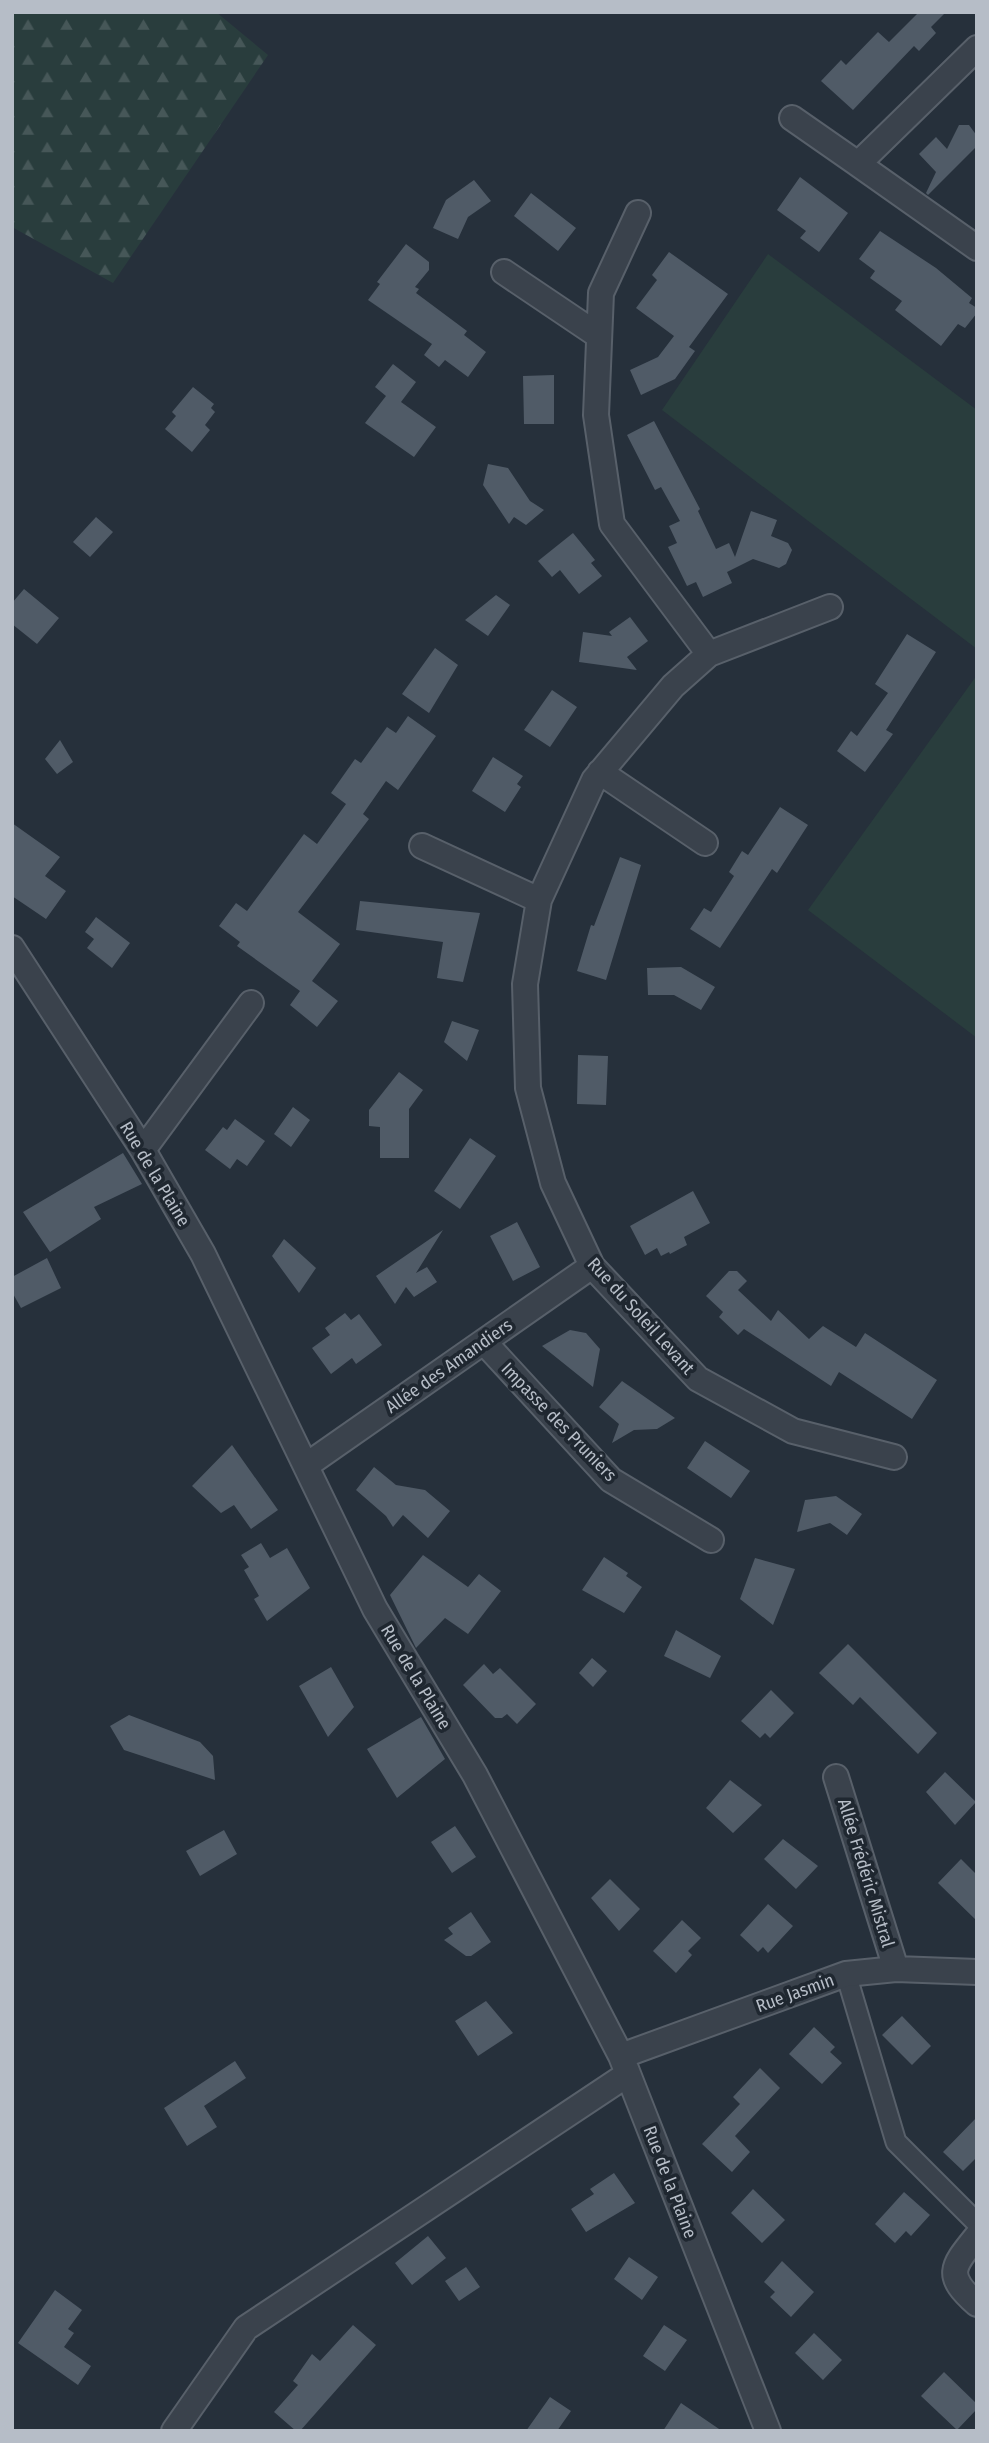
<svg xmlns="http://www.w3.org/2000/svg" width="989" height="2443" font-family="'Fira Sans Condensed',sans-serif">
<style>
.grass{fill:#293d3d}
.forest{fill:url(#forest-firs)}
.building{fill:#505b67}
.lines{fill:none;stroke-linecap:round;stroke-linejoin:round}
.pedestrian-casing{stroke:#58606a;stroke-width:23}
.minor-casing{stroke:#58606a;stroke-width:28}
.pedestrian{stroke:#3a424c;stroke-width:19}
.minor{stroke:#3a424c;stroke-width:24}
.labels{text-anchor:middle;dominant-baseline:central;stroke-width:7;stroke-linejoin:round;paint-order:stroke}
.street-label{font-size:18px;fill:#b6bdc7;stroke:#1f2730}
</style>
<defs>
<pattern id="forest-firs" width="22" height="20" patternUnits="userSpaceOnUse" patternTransform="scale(1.75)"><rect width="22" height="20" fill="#293d3d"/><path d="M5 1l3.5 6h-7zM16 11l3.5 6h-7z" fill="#465758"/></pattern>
</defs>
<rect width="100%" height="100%" fill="#26303b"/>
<path class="grass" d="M768,254L977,410V649L662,410Z
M977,675V1038L808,910Z"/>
<path class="forest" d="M12,12H216L268,55L113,283L12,227Z"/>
<path class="building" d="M919,12H946L931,27L936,33L919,51L914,46L853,110L821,81L841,60L846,65L878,32L889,42Z
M959,125H969L977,136V146L928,195L926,193L936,172L919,154L936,137L947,149Z
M800,177L848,213L819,252L800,238L806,231L777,210Z
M474,180L491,201L468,217L458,239L433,228L446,200Z
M531,193L576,228L558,251L514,216Z
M880,231L936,268L972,298L969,303L977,308V313L965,328L958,324L941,346L895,310L902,301L870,278L875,271L859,259Z
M406,244L429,262V270L415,287L419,289L416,293L467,331L464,335L486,352L468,377L445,360L439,367L424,355L432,344L368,300L380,284L377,282Z
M669,252L728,294L689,347L695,351L675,379L641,395L630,370L658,357L674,336L636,308L657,280L652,275Z
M393,364L416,382L401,402L436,427L414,457L365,423L386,396L375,387Z
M554,375V424H524L523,376Z
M193,387L214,404L211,408L215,412L205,425L210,430L192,452L165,429L176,416L172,412Z
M654,421L700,509L698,511L716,549L729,543L735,557L751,511L777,520L771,536L788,543L792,550L786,564L779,568L753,559L727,572L732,583L703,597L696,582L687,586L668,547L677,543L669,526L680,521L661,487L655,490L627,435Z
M488,464L508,468L530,501L544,510L526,525L514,517L509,524L483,485Z
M96,517L113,532L90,557L73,542Z
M573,533L595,560L591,563L602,576L579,594L560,570L552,577L538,561Z
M24,589L59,618L37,644L12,624V603Z
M496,595L510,605L488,636L465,620Z
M630,617L648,641L627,657L637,670L579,662L583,632L612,636L609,632Z
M907,634L936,652L886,730L893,734L865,772L837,751L851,731L857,736L888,693L875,684Z
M435,648L458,665L429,713L402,694Z
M552,690L577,707L550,747L524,730Z
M408,716L436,736L398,790L386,781L363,814L369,819L298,912L340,944L312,981L338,1001L317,1027L290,1005L300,991L237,946L240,942L219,926L236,903L247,911L304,834L317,844L346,804L331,793L355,759L361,763L387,727L396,733Z
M60,740L73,762L57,774L45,759Z
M493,757L523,776L517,784L521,787L505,812L472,791Z
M780,807L808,825L777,873L772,869L720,948L690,929L704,908L711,912L734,876L729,872L742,851L748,855Z
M12,823L60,857L45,876L66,891L46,919L12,896Z
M620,857L641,865L606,980L577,971L591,925L594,926Z
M360,901L480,913L463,982L437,978L443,942L356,930Z
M96,917L130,943L112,968L87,948L94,939L85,932Z
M681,967L715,987L701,1010L674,995H648L647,968Z
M452,1021L479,1030L467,1061L444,1042Z
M578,1055L608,1056L606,1105L577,1104Z
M399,1072L423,1090L409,1109V1158H380V1127L369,1126V1110Z
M293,1107L310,1120L291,1147L274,1134Z
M235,1119L265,1141L247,1166L237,1159L230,1169L205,1150L223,1127L227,1130Z
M470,1138L496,1156L460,1209L434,1191Z
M123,1153L142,1184L94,1207L101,1219L50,1252L23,1212Z
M693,1191L710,1223L684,1237L687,1245L670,1254L669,1252L661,1256L657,1248L645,1255L630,1226Z
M517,1222L540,1267L513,1281L490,1236Z
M443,1230L416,1273L427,1267L437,1282L414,1297L406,1287L395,1304L376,1276Z
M284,1239L316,1268L299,1293L272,1256Z
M47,1258L61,1288L21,1308L12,1292V1277Z
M729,1271H737L747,1281L738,1290L771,1321L778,1310L809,1339L823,1326L856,1347L865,1333L937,1380L912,1419L839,1372L831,1386L744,1329L738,1335L719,1317L723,1312L706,1296Z
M345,1313L351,1320L359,1314L382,1345L356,1364L352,1358L331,1374L312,1348L330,1335L325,1328Z
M570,1330L586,1333L600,1349L593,1387L542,1346Z
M622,1381L675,1418L657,1429L634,1430L612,1443L619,1424L599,1407Z
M705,1441L750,1471L731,1498L687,1468Z
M232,1445L278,1510L251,1529L234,1505L221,1513L192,1486Z
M374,1467L396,1485L425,1490L450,1511L428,1538L403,1515L393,1527L386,1516L356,1490Z
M836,1496L862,1514L847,1535L830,1523L797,1532L805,1500Z
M261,1543L270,1558L287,1548L310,1588L267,1621L254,1599L259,1596L244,1570L249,1567L241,1555Z
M423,1555L468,1587L479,1574L501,1591L468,1634L445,1618L416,1648L390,1595Z
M604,1557L628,1573L626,1576L642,1587L624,1613L582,1590Z
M755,1558L795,1569L773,1625L740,1599Z
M676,1630L721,1656L710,1678L664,1656Z
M848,1644L937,1733L918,1754L860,1697L853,1705L819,1673Z
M592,1658L607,1671L593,1687L579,1673Z
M484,1664L493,1674L500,1668L536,1704L517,1724L507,1714L502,1718H495L463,1685Z
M331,1667L354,1707L328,1737L299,1686Z
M771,1690L794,1713L770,1738L765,1733L760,1738L741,1721Z
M129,1715L200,1742L213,1756L215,1780L124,1750L110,1726Z
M421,1717L445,1759L397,1798L367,1749Z
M945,1772L976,1802L955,1825L926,1792Z
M730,1780L762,1805L733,1833L706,1808Z
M455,1826L476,1857L452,1873L431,1842Z
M224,1830L237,1854L200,1876L186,1851Z
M783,1839L818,1866L796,1889L764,1859Z
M961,1859L977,1875V1921L938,1883Z
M610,1879L640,1909L619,1931L591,1898Z
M768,1904L793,1926L768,1953L763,1947L758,1952L740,1935Z
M471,1912L491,1942L471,1956H466L444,1940L453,1934L448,1928Z
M682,1920L701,1938L688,1951L692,1955L676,1973L653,1951Z
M486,2001L513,2033L478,2056L455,2021Z
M902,2016L931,2046L912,2065L882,2035Z
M814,2027L835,2047L830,2052L842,2063L822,2084L789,2054Z
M235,2061L246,2078L204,2106L217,2127L187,2146L164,2108Z
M760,2068L780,2088L735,2136L750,2152L732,2172L702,2144L740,2104L733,2097Z
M977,2117V2157L963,2171L943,2152Z
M614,2173L635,2203L586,2232L571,2209L594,2194L590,2189Z
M753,2189L785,2220L762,2243L731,2213Z
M904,2192L930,2215L911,2236L906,2231L895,2243L875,2224Z
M428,2236L446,2258L412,2285L395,2263Z
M629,2257L658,2277L642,2300L614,2279Z
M782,2261L814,2292L791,2317L770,2297L775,2292L764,2282Z
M466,2267L480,2287L459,2301L445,2281Z
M55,2290L82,2310L68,2329L74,2333L64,2347L91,2366L78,2385L18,2343Z
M353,2325L376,2345L300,2431H296L274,2412L298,2385L293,2381L312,2354L320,2361Z
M664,2325L687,2340L665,2371L643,2356Z
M814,2333L842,2360L823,2380L795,2353Z
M944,2372L977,2404V2409L957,2430L921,2396Z
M550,2397L571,2411L557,2431H526Z
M681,2403L722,2431H663Z"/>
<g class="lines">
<g class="pedestrian-casing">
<path id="pedestrian" d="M846,1974L896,2142L977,2223"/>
</g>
<g class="minor-casing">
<path id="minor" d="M977,48L858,164L977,248
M792,118L858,164
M638,213L601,293L596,415L612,524L709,654
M504,272L599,336
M830,607L709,654L673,686L594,780L539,900L525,984L528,1088L553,1183L592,1266L698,1379L793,1431L894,1457
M600,772L705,843
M422,846L539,900
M12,948L143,1150L203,1254L375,1609L475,1775L621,2056L768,2431
M143,1150L251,1003
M484,1342L611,1480L711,1540
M307,1465L592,1266
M836,1777L896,1969
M621,2056L846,1974L896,1969L977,1972
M977,2236C952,2267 944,2275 977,2304
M174,2431L246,2328L628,2074"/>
</g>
<use href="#pedestrian" class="pedestrian"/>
<use href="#minor" class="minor"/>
</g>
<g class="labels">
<g class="street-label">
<text transform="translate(155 1174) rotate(59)">Rue de la Plaine</text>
<text transform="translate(641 1316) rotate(48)">Rue du Soleil Levant</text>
<text transform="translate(449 1366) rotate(-35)">Allée des Amandiers</text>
<text transform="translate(559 1422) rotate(46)">Impasse des Pruniers</text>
<text transform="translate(416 1677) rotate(59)">Rue de la Plaine</text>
<text transform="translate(866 1873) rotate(73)">Allée Frédéric Mistral</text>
<text transform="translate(795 1993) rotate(-20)">Rue Jasmin</text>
<text transform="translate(670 2182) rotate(69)">Rue de la Plaine</text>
</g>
</g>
<rect width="989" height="2443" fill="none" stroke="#b6bdc7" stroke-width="28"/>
</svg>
